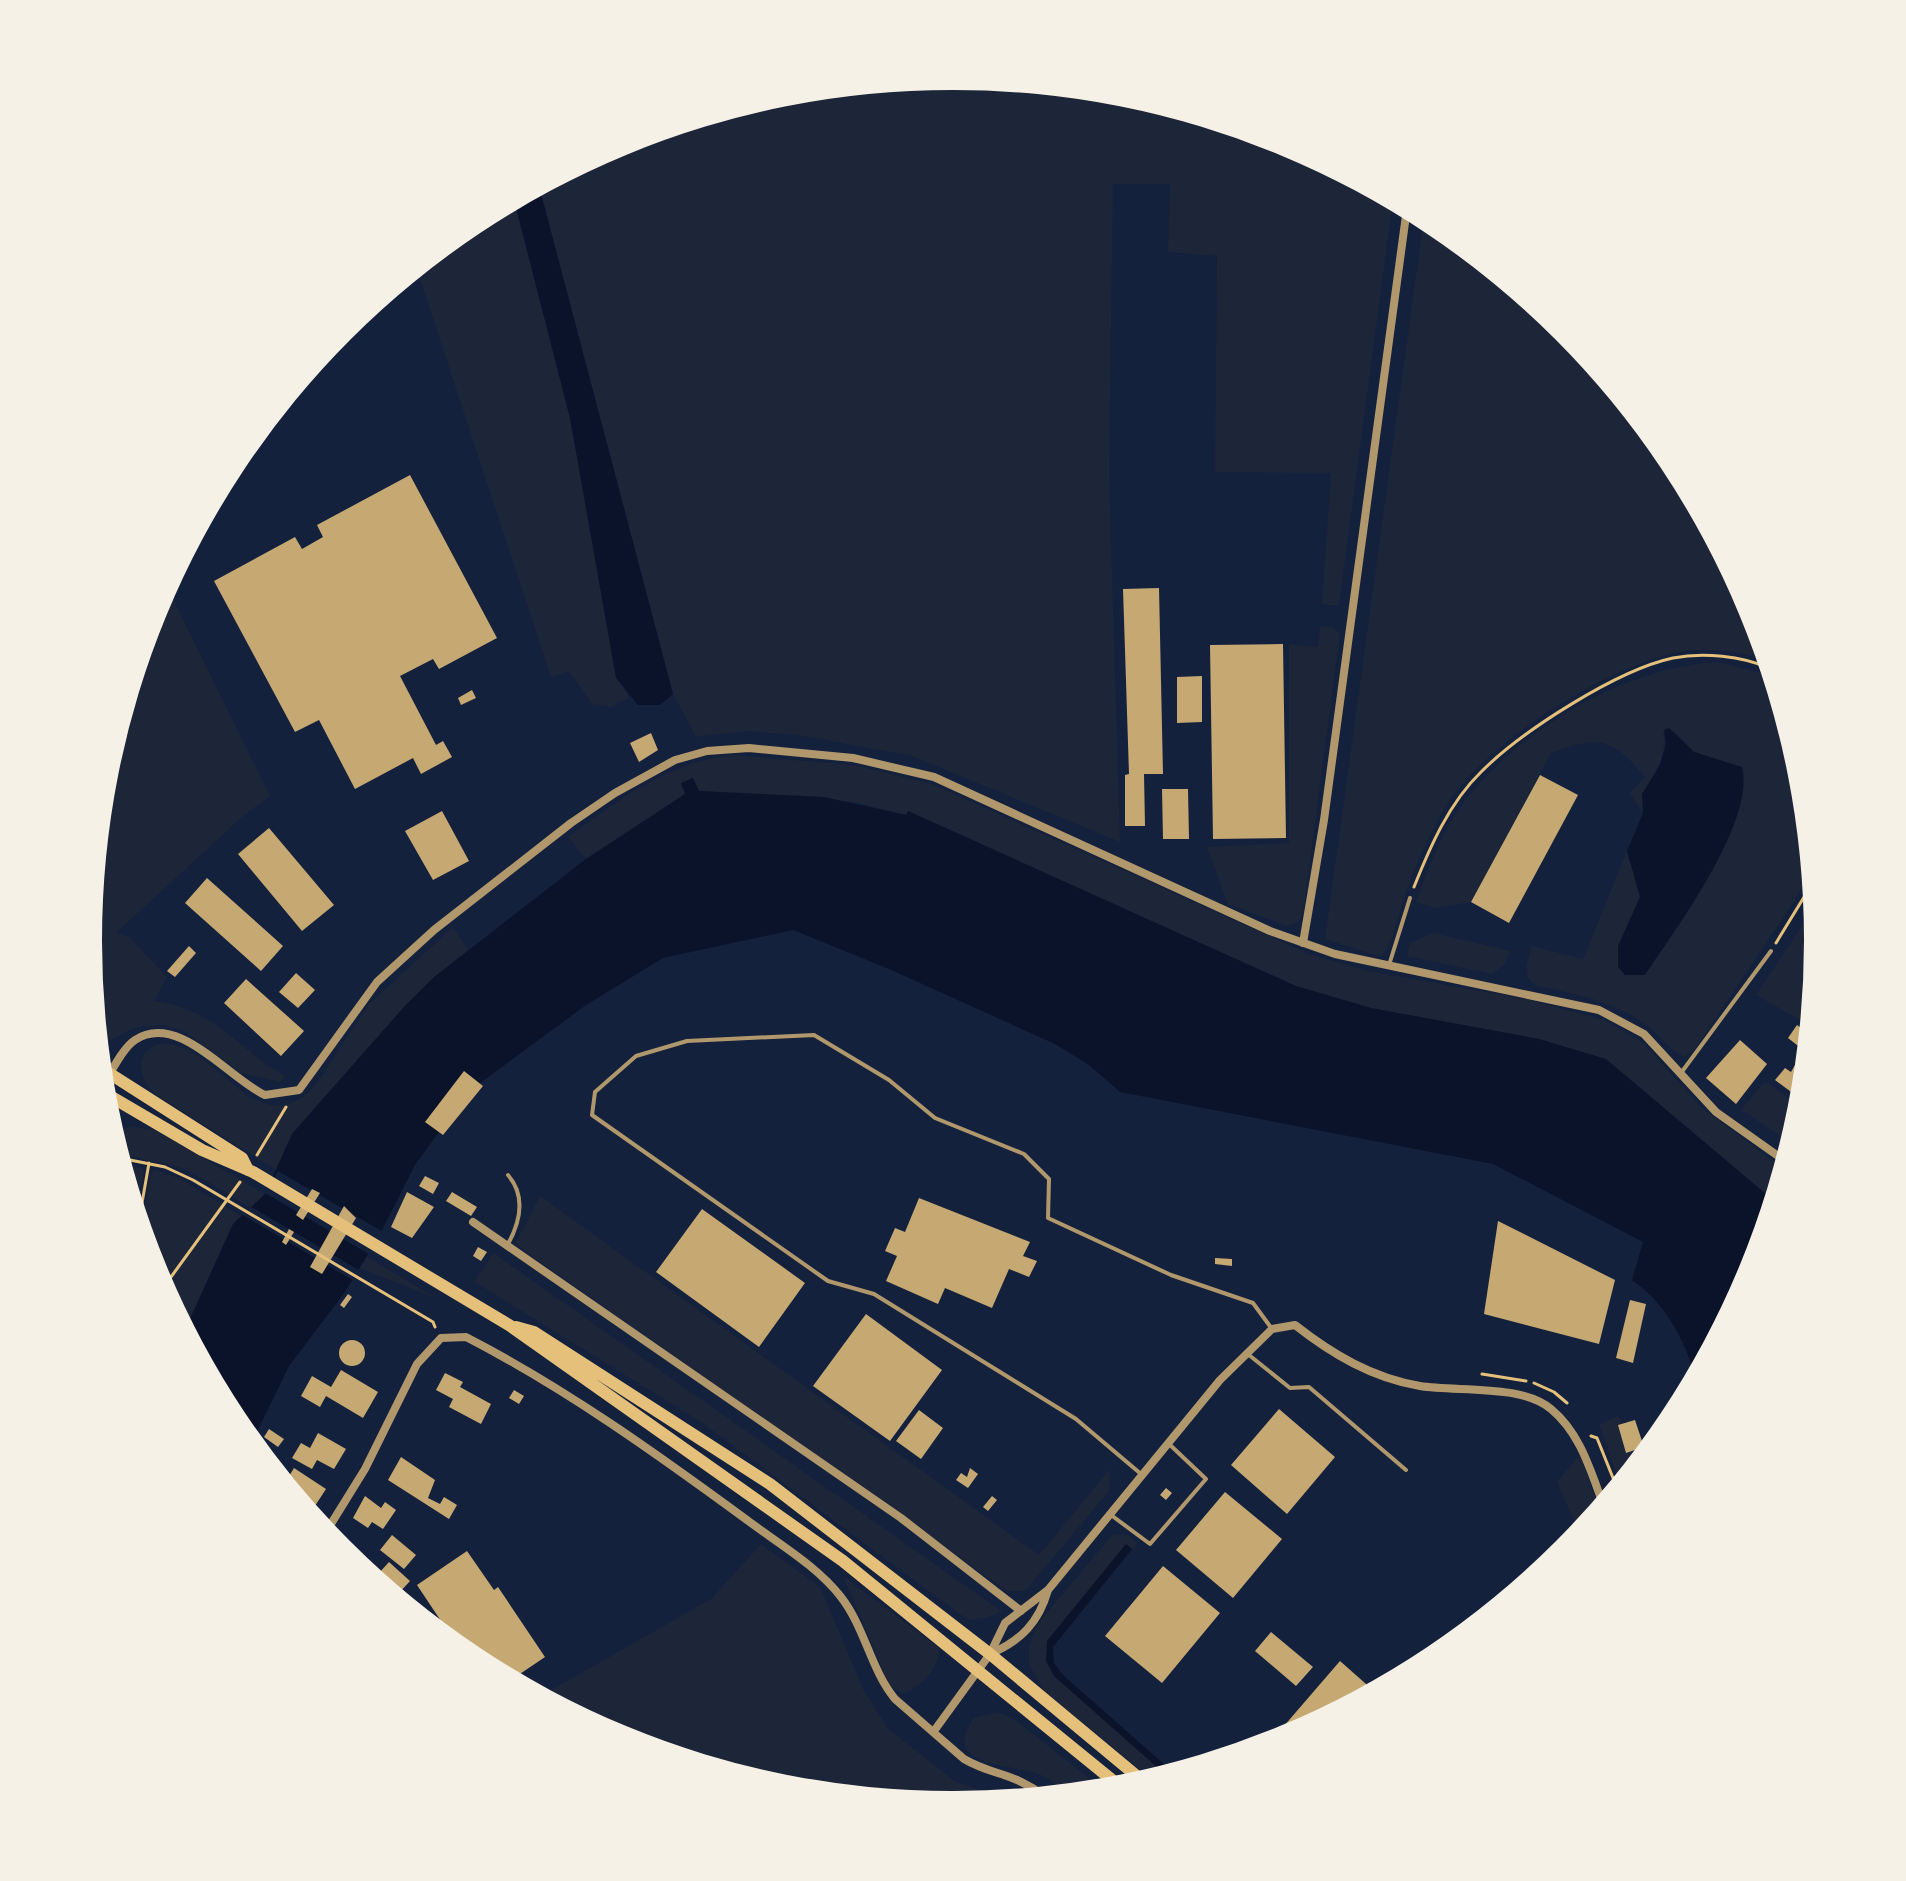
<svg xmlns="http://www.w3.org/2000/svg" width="1906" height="1881" font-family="Arial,sans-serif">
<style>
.green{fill:#1d2539}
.water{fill:#0b132b}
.pier{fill:#14213d}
.building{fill:#c6a872}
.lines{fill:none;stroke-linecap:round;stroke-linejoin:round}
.path{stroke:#e5c07b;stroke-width:3}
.service{stroke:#b1986c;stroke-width:4}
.minor{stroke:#b1986c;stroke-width:8}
.secondary{stroke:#e5c07b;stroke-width:12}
</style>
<rect width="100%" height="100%" fill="#14213d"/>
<path class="green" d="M953,76L1122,93L1284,142L1393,200L1339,606L1322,604L1331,473L1215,472L1217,256L1168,252L1170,184H1113L1109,472L1120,842L912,756L798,735L747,731L696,737L673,694L539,186L623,142L785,93Z
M514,200L570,418L622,684L629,698L612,707L592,704L569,671L551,677L419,276L395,286L473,221Z
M1424,217L1565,330L1672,461L1752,610L1767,661C1737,650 1702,646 1671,654C1601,670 1479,747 1443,811C1427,839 1414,870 1403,900C1397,918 1394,942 1381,957L1325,939Z
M167,587L270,796L243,816L116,933L129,937L167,977L154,1001C214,1008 236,1048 285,1076L281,1082L241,1073L186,1032L164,1025L136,1027L99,1046L89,940L105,771L154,609Z
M1320,626L1332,627L1340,634L1303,914L1298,922L1287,926L1228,904L1207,847L1289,843V644L1318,647Z
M1719,662L1772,676L1801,772L1811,872L1793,903L1695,1049L1684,1057C1670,1051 1662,1037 1650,1028C1618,1002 1576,994 1537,986C1520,976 1528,962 1532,946L1583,959L1627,851C1628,867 1640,878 1640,893C1639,916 1619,935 1618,959L1703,755L1694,752L1674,731L1663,733C1670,766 1641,779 1643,813L1630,793L1645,777C1611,737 1601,735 1551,753L1471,902L1434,908L1416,902C1427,873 1437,844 1453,818C1505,737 1624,665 1719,662Z
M733,755L854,765L932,784L1309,954L1368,971L1525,999L1604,1020L1641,1041L1703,1109L1783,1168L1773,1200L1605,1059L1539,1039L1371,1008L1296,986L908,812L906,815L855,802L698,791L693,778L682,784L685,794L586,859L568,837C618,800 670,761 733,755Z
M1814,908L1817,941L1809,1025L1756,995Z
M453,927L468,950L404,1007L311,1112L292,1134L278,1171L155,1094C132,1074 138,1040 170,1044C222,1051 261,1150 318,1082L368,1005Z
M1434,933L1510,951L1504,965L1492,974L1407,956L1410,943Z
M1765,1081L1801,1107L1784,1138L1741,1110Z
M129,1127L153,1129L265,1194L251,1208L186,1169L118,1153L112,1132Z
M122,1164L142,1168L144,1172L137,1215Z
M156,1170L181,1179L241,1216L233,1224L185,1330L161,1284L141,1228L151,1173Z
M540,1196L1039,1555L1110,1469L1109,1491L1025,1591H1007L515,1244Z
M493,1253L529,1278L1001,1611L989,1617L968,1620L701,1422L475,1282Z
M367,1257L438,1299L360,1268Z
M1619,1416L1635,1465L1620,1484L1599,1424Z
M1577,1458H1581L1599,1509L1579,1533L1557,1482Z
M1113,1534L1128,1535L1138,1544L1132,1549L1126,1544L1047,1641L1054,1676L1166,1775L1152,1779L1044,1691L1029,1664V1647L1036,1626Z
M761,1544L820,1587L864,1691L888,1729L956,1782L1008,1800L953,1805L784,1788L622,1739L541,1696L711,1599Z
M843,1576L939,1648C940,1668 922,1686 904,1694L890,1687Z
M998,1712L1014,1719L1104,1790L1068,1794C1057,1785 1049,1778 1036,1773C1007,1764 940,1766 974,1718Z"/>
<path class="water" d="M539,186L673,694L660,705H638L616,678L570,418L514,200Z
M1669,728L1694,752L1742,767C1756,821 1675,930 1645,975H1625L1618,967V946L1640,897L1627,851L1643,813L1642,794L1660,765L1666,744L1664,730Z
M693,778L699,791L824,797L906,815L908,811L1296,986L1371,1008L1539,1039L1606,1059L1773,1200L1752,1272L1696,1376C1682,1337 1667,1305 1632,1280L1643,1242L1493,1164L1120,1092L1089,1065L1055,1044L889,969L793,930L663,958L586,1005L468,1092L415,1165L379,1236L345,1292L289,1366L252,1442L234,1420L185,1330L233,1224L265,1194L292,1134L404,1007L434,977L586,859L685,794L681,783Z
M1126,1544L1132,1549L1053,1647L1054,1663L1064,1676L1174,1773L1166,1775L1054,1676L1046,1661L1047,1641Z"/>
<path class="pier" d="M278,1171L385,1233L372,1256L265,1193Z
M248,1205L362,1272L356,1282L239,1213Z"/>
<path class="building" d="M410,475L497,638L439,669L433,659L400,676L436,745L443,741L452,757L421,774L413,758L355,789L319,720L295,732L214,581L295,537L302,549L323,537L317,525Z
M1159,588L1163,774H1144L1145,826H1125V775L1129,774L1123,589Z
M1283,644L1286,838L1213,839L1210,645Z
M1202,676V722L1177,723V677Z
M472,690L476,698L461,705L458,698Z
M651,733L658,750L639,762L630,743Z
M1540,775L1578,795L1509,923L1471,902Z
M1162,789H1188L1189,839H1163Z
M442,811L469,861L433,880L405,831Z
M269,828L334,905L302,931L238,854Z
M207,878L283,946L261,971L185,903Z
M189,946L196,953L175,977L167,971Z
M296,973L315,990L298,1008L279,992Z
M246,979L304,1031L281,1056L224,1003Z
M1797,1025L1808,1033L1802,1049L1788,1038Z
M1740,1040L1767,1064L1736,1104L1706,1078Z
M1795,1065L1805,1071L1798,1097L1775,1080L1785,1068L1791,1072Z
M464,1071L483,1086L443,1135L425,1122Z
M425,1176L439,1183L433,1194L419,1186Z
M312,1189L320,1193L303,1220L296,1215Z
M407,1192L434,1207L412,1238L391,1227Z
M452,1192L477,1207L471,1216L446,1201Z
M919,1198L1030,1242L1023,1256L1037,1261L1029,1277L1009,1269L992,1308L945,1288L938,1304L886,1281L897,1256L885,1251L895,1228L905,1232Z
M344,1206L356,1218L322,1274L310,1267Z
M702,1209L805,1283L759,1347L656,1272Z
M1498,1221L1615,1280L1599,1344L1484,1314Z
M289,1229L294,1232L286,1245L282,1242Z
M478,1247L487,1252L481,1261L473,1256Z
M1215,1258L1232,1259V1266L1215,1264Z
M348,1294L352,1297L344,1308L340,1305Z
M1630,1300L1646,1304L1633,1363L1616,1358Z
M866,1314L942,1370L890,1441L813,1386Z
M339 1353a13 13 0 1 1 26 0a13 13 0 1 1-26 0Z
M341,1370L378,1392L363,1418L326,1396L320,1407L301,1396L312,1376L331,1387Z
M445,1373L463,1382L460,1387L491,1404L481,1424L449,1407L453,1399L436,1390Z
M514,1390L524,1396L519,1404L509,1398Z
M1279,1409L1335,1457L1287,1514L1231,1465Z
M919,1410L943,1428L921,1459L896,1441Z
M1635,1420L1644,1447L1626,1453L1618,1425Z
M269,1429L284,1439L278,1447L264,1437Z
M318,1433L346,1449L334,1469L317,1460L312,1469L292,1458L301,1443L310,1448Z
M401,1457L435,1480L428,1498L440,1504L444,1497L457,1505L449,1519L388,1480Z
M294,1468L326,1489L313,1509L304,1506L285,1483Z
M970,1468L978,1474L968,1488L956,1480L961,1473L967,1477Z
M1166,1488L1172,1493L1166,1500L1160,1495Z
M1225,1492L1282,1539L1233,1598L1176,1550Z
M365,1496L381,1508L385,1502L396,1510L383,1529L372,1522L368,1528L353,1518Z
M992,1496L997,1500L988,1511L983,1507Z
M392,1535L416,1555L404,1569L380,1550Z
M467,1551L494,1590L498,1587L545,1657L511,1680L459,1648L417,1585Z
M389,1562L410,1581L399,1593L382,1577L378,1581L366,1572L379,1573Z
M1163,1566L1220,1613L1162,1683L1105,1636Z
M1271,1632L1313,1667L1296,1686L1255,1651Z
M1340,1661L1374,1691L1273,1743L1271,1741Z"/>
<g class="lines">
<path class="path" d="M1414,887C1430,847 1449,803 1481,772C1522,731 1617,670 1673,658C1703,652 1742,656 1769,668
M1776,943L1812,884
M257,1155L286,1107
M120,1158L165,1167L193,1180L433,1322L435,1327
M139,1220L149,1163
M163,1288L240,1182
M1482,1374L1526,1381
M1534,1383L1554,1392L1567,1403
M1591,1436L1597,1438L1617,1488"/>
<path class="service" d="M1389,965L1410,898
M1681,1073L1771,951
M508,1244C520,1222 526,1196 508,1175
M1249,1355L1290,1388L1309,1387L1406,1470
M1141,1474L1076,1419L874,1294L828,1281L592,1115L595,1092L636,1056L687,1041L814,1035L889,1080L935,1118L1024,1154L1049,1179L1048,1218L1171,1275L1253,1303L1272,1329
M1111,1515L1150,1544L1206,1479L1168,1443"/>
<path class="minor" d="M1303,943L1324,820L1407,208
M103,1085C112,1071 122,1049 135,1040C178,1011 229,1079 265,1095L299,1090L377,982L434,930L571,823L615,793L675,760L707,751L749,748L853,758L934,777L1270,931L1335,954L1599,1010L1644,1034L1716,1112L1785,1161
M473,1222L901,1518L1021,1611
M326,1532L365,1469L417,1364L441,1338L466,1337C565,1388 657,1454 747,1520C779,1544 817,1566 841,1597C865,1628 871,1670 895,1699L964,1759C993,1776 1013,1772 1044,1796
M990,1654C1021,1641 1039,1622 1048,1590
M934,1731L990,1654L1005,1623L1048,1590L1220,1380L1272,1329L1295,1325C1332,1354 1372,1378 1420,1386C1457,1392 1522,1384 1551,1409C1580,1433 1590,1469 1603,1504"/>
<path class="secondary" d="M101,1068L242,1158L248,1170
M103,1092L202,1150L253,1172L509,1325L843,1561L1122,1788
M516,1327L534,1332L770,1484L990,1654L1144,1782"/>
</g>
<path d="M0 0H1906V1881H0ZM952 90H954A850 850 0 0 1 1804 940V941A850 850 0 0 1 954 1791H952A850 850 0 0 1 102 941V940A850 850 0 0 1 952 90Z" fill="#f6f1e7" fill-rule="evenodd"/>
</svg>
